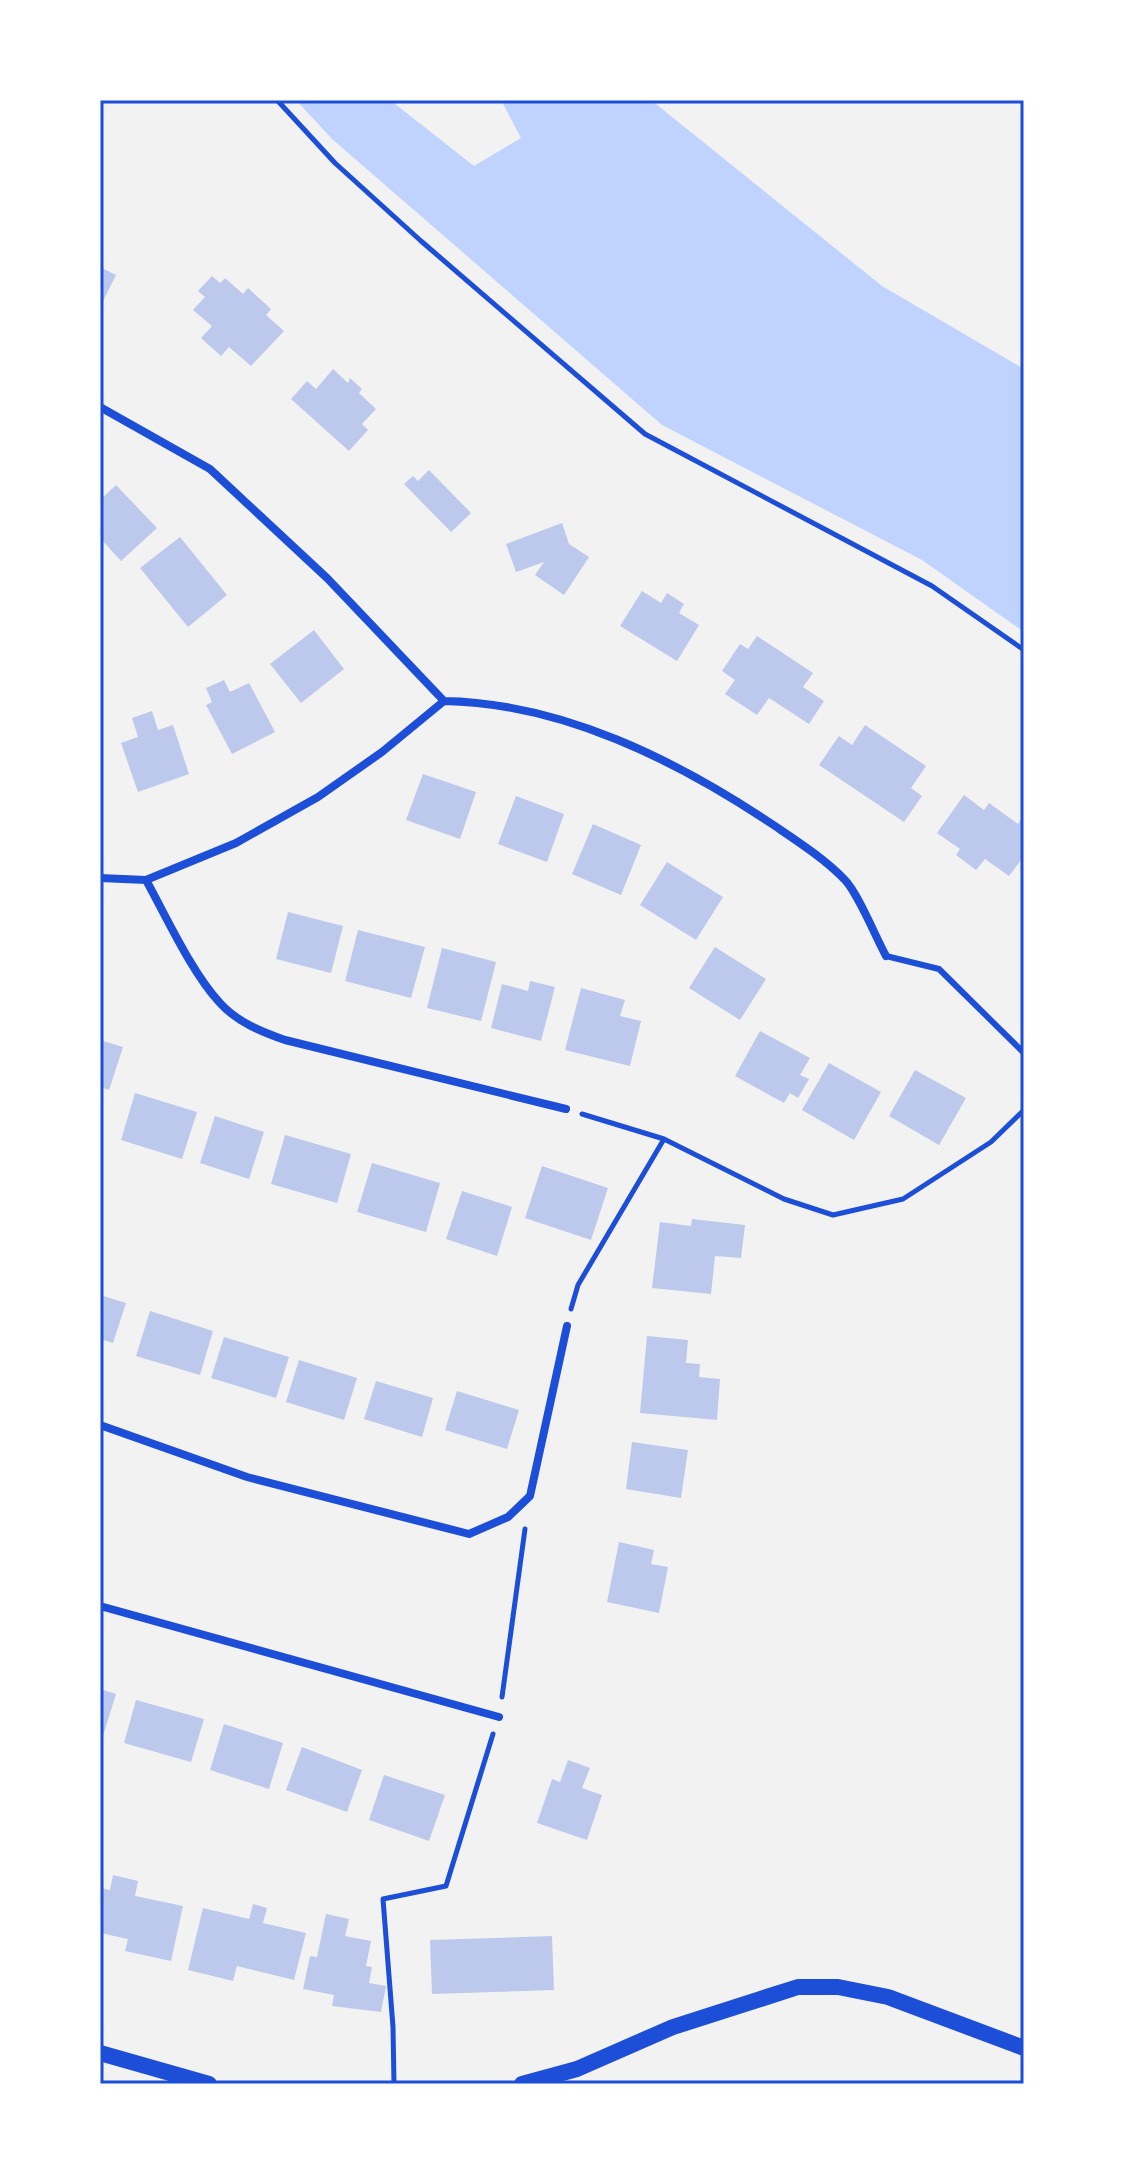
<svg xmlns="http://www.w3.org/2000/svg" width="1124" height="2184" font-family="Mulish,sans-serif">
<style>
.water{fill:#bfd3fe}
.building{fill:#bdc9ec}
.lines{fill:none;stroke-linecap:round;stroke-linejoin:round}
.path{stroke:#1d4ed8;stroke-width:5}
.service{stroke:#1d4ed8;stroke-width:6}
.minor{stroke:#1d4ed8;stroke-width:8}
.secondary{stroke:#1d4ed8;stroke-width:16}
.neatline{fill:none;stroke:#1d4ed8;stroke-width:3}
</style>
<rect width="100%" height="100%" fill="#f2f2f2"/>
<path class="water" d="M296,100H390L474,166L521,138L501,100H651L882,286L1024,369V632L922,560L662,425L332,139Z"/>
<path class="building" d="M100,267L116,275L100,307Z
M212,276L220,283L225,278L243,294L248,288L271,309L266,315L284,331L251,366L229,347L221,356L201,338L212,326L193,310L205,297L198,291Z
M333,369L348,383L350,378L362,389L359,393L376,409L362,424L368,430L349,451L291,399L307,381L316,389Z
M429,470L471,513L451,532L404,484L413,476L418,481Z
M116,485L157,528L121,561L100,538V500Z
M562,523L569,544L589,557L564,595L535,575L544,562L516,572L506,544Z
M180,537L227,595L188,627L140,568Z
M642,591L661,603L667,593L684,604L679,613L699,625L677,661L620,626Z
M314,630L344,669L301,703L270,664Z
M757,636L813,673L803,687L824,701L809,724L769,698L757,715L725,694L735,680L722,671L740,644L748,649Z
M224,680L230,692L249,683L275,732L232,754L206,705L212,702L206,688Z
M152,711L158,730L173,725L189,774L138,792L121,743L138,737L132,718Z
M865,725L926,766L911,788L922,796L904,822L819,765L839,736L852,745Z
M423,774L476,792L460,839L406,820Z
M964,795L984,810L989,803L1018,824L1024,815V856L1009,876L985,859L976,870L956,855L960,849L937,833Z
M516,796L564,814L547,862L498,844Z
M593,824L641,845L621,895L572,874Z
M667,862L723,897L696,940L640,905Z
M288,912L343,926L331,973L276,959Z
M358,930L425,947L411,998L345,981Z
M715,947L766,979L740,1020L689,988Z
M442,948L496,962L481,1021L427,1008Z
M530,981L555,987L541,1041L491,1028L502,984L528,991Z
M581,988L625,1000L620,1016L641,1021L630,1066L565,1050Z
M760,1031L810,1058L800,1075L809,1079L798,1098L790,1093L784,1103L735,1076Z
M100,1040L123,1047L109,1090L100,1087Z
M829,1063L881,1092L854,1140L802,1110Z
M915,1070L966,1098L939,1145L889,1116Z
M135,1093L197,1112L182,1159L121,1140Z
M215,1116L264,1132L249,1179L200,1163Z
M285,1135L351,1154L337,1203L271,1184Z
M372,1163L440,1183L426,1232L357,1212Z
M542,1166L608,1188L591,1240L525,1218Z
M462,1191L512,1207L497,1256L446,1239Z
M692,1219L745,1225L741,1258L715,1256L711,1294L652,1288L660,1222L691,1226Z
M100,1295L126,1303L113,1343L100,1339Z
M150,1311L213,1331L200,1375L136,1356Z
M647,1336L688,1340L686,1363L700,1364L699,1377L720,1379L717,1420L640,1413Z
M224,1337L289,1357L276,1398L211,1378Z
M299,1360L357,1378L344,1420L286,1402Z
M376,1381L433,1398L422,1437L364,1419Z
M457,1391L519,1410L507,1449L445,1430Z
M632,1442L688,1450L681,1498L626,1489Z
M619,1542L654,1550L651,1564L668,1567L659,1613L607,1602Z
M100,1689L116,1694L101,1742H100Z
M136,1700L204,1719L191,1762L124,1743Z
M224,1724L283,1743L269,1789L210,1770Z
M302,1747L362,1770L347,1812L286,1790Z
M568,1760L590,1768L582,1788L602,1795L587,1840L537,1823L552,1779L560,1782Z
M384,1775L445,1795L429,1841L369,1820Z
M113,1875L138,1881L135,1896L183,1906L171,1961L125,1951L128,1939L100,1933V1888L110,1890Z
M253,1904L267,1908L263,1923L306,1933L294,1980L237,1966L233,1981L188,1970L203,1908L249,1919Z
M326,1914L349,1919L345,1936L371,1941L366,1966L372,1967L369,1983L386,1986L381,2012L332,2006L334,1995L303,1989L310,1956L317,1957Z
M552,1936L554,1990L432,1994L430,1940Z"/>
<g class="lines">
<path class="path" d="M277,100L335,163L421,241L645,434L932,586L1024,650
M582,1114L664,1139L784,1199L833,1215L903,1199L991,1142L1024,1110
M571,1309L578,1285L664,1139
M502,1697L525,1529
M394,2084L393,2027L383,1899L446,1886L493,1734"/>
<path class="service" d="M886,956L939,969L1024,1053"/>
<path class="minor" d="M100,407L210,469L327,578L444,701
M100,878L146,880L236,843L318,797L382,752L444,701C562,703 676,760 772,824C797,841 825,859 845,880C859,895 875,936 886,956
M146,880C167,918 192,973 220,1003C237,1022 262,1032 285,1040L566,1109
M100,1425L247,1477L469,1534L508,1517L530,1496L567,1326
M100,1606L499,1717"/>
<path class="secondary" d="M100,2053L209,2084
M522,2084L577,2069L673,2027L798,1987H838L888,1997L1024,2048"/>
</g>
<rect width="1124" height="2184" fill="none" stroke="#ffffff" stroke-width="204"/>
<rect x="102" y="102" width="920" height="1980" class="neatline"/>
</svg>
